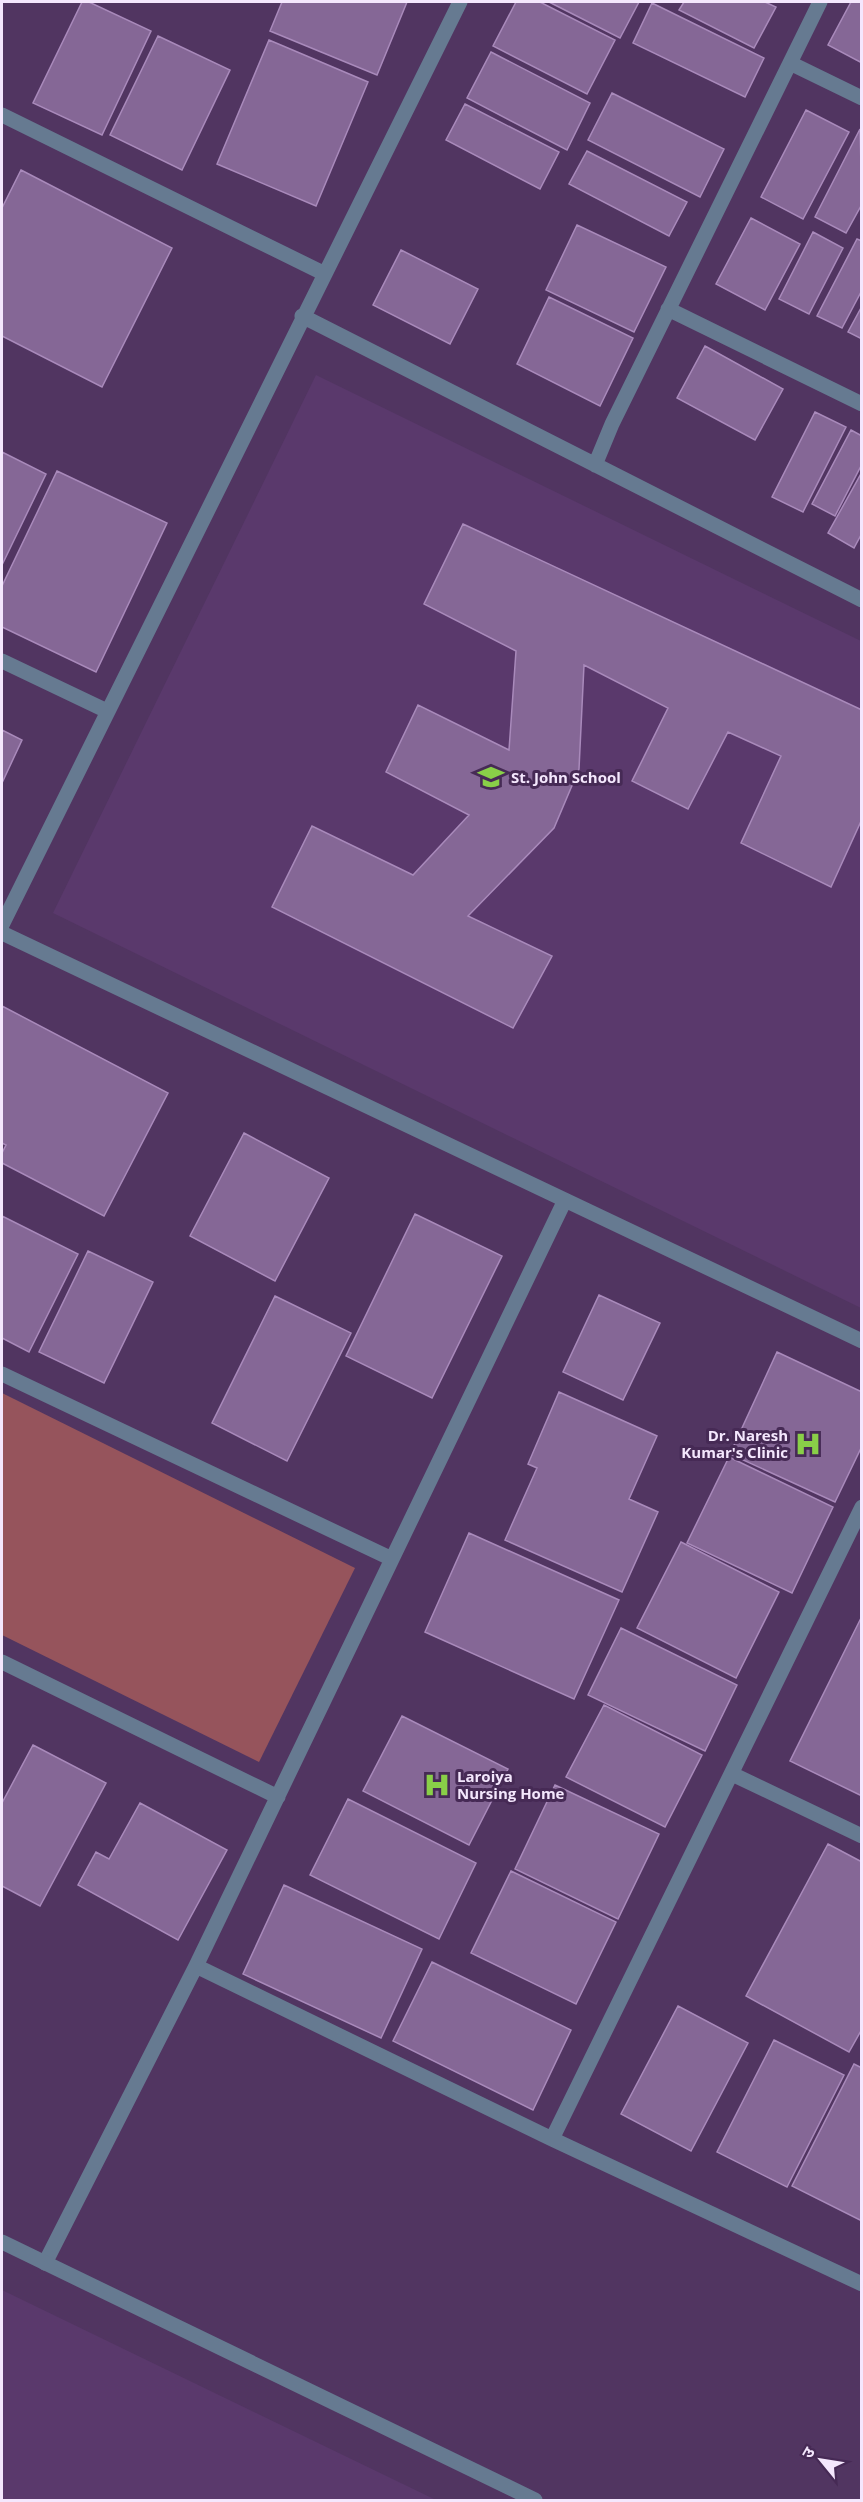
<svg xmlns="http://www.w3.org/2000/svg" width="863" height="2502" font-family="'Open Sans','Noto Sans Devanagari',sans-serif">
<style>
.built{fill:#5a396c}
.green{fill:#96545c}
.building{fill:#856796;stroke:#a98abb;stroke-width:1.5}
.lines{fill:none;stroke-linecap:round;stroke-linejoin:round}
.minor{stroke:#667a91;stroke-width:15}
.tertiary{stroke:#667a91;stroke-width:15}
.labels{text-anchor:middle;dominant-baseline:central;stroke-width:6;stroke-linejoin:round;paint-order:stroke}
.poi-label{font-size:15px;font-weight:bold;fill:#f4e7fd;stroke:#462a55;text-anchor:start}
</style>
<rect width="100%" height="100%" fill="#513561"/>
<path class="built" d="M316,375L861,641V1308L53,913Z
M2,2290L436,2500H437H2Z"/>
<path class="green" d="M2,1393L355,1568L259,1762L2,1635Z"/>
<path class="building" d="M82,2H89L151,31L102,135L33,103Z
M282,2H407L377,75L270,31Z
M516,2H540L615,40L587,94L493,46Z
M549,2H639L620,38Z
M684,2H765L776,7L754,48L679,10Z
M851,2H862V63L828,45Z
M652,3L764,58L745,97L633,43Z
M158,36L230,70L182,170L110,135Z
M269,40L368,82L316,206L217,164Z
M491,52L590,103L567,150L467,98Z
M612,93L724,149L700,197L588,140Z
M465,104L559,152L540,189L446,140Z
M806,110L849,132L803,219L761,197Z
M860,129L862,204L846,233L815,217Z
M587,151L687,202L669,236L569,184Z
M21,170L172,248L102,387L2,336V208Z
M751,218L800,244L765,310L716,284Z
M577,225L666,267L634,332L546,290Z
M813,232L843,248L809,314L779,299Z
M857,239L862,241V290L842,328L817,316Z
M401,250L478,289L450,344L373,305Z
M549,297L633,338L600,406L517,364Z
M862,306V339L848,332Z
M705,346L783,389L755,440L677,398Z
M815,412L846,427L803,512L772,497Z
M851,430L862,436V464L835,516L812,504Z
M2,452L46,474L2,565Z
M57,471L167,523L96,672L2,627V586Z
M862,472V533L854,548L828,533Z
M463,524L862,710V819L831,887L741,843L781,756L728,732L688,809L632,781L668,708L584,665L579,769L554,828L468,916L552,956L513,1028L272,907L312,826L413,875L469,815L386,772L418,705L509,750L516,651L424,604Z
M2,730L22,740L2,783Z
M2,1006L168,1093L104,1216L2,1163V1153L6,1145L2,1143Z
M244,1133L329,1178L275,1281L190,1236Z
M415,1214L502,1256L432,1398L346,1356Z
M2,1216L78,1254L29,1352L2,1338Z
M88,1251L153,1282L104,1383L39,1352Z
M599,1295L660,1323L623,1400L563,1372Z
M275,1296L351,1333L287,1461L212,1423Z
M777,1352L862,1392V1446L835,1502L730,1454Z
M559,1392L657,1436L629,1499L658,1512L622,1592L505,1540L537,1468L528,1464Z
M729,1457L833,1507L792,1593L687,1543Z
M469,1533L619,1600L574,1699L425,1632Z
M681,1542L779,1592L736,1678L637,1628Z
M862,1616V1796L790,1761Z
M621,1628L737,1685L705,1751L588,1695Z
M604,1705L702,1755L665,1827L566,1777Z
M402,1716L508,1769L469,1845L363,1791Z
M33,1745L106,1783L40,1906L2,1886V1803Z
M555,1785L659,1834L618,1919L515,1869Z
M348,1799L476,1863L439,1939L310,1875Z
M140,1803L227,1850L178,1940L78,1885L96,1852L109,1859Z
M828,1844L862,1862V2029L849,2052L746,1996Z
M511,1871L616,1922L576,2004L471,1953Z
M284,1885L422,1949L381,2038L243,1974Z
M432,1962L571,2030L533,2110L393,2041Z
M678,2006L748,2043L691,2151L621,2114Z
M774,2040L844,2075L787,2187L717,2152Z
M854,2064L862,2068V2221L792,2186Z"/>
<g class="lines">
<path class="minor" d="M790,63L862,98
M2,115L323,273
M668,309L862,404
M302,316L862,600
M595,465L612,424L820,2
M2,661L107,711
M2,925L460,2
M2,933L862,1341
M2,1374L392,1559
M2,1662L278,1797
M732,1774L862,1836
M196,1966L552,2139L862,2284
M552,2139L862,1507
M45,2263L196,1966L565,1200"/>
<path class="tertiary" d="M2,2242L535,2500"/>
</g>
<defs>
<g id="school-bare" transform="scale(2.07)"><path d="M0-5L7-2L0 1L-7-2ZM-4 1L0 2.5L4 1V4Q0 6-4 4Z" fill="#89cf48" stroke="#462a55" stroke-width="2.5" paint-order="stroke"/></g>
<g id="hospital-bare" transform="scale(2.07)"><path d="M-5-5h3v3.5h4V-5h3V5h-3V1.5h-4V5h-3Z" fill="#89cf48" stroke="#462a55" stroke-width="2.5" paint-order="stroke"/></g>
</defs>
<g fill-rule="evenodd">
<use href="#school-bare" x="491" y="777"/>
<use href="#hospital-bare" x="808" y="1444"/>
<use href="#hospital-bare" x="437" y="1785"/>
</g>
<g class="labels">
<g class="poi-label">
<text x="511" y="777">St. John School</text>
<text x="788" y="1435" text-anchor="end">Dr. Naresh<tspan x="788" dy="17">Kumar's Clinic</tspan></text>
<text x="457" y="1776">Laroiya<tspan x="457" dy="17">Nursing Home</tspan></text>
</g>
</g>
<rect width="863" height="2502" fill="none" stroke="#f4e7fd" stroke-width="6"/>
<g transform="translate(821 2460) rotate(300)" stroke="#462a55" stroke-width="4.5" paint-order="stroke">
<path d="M0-4.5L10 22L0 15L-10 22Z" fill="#f4e7fd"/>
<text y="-9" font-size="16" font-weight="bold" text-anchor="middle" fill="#f4e7fd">उ</text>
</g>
</svg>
